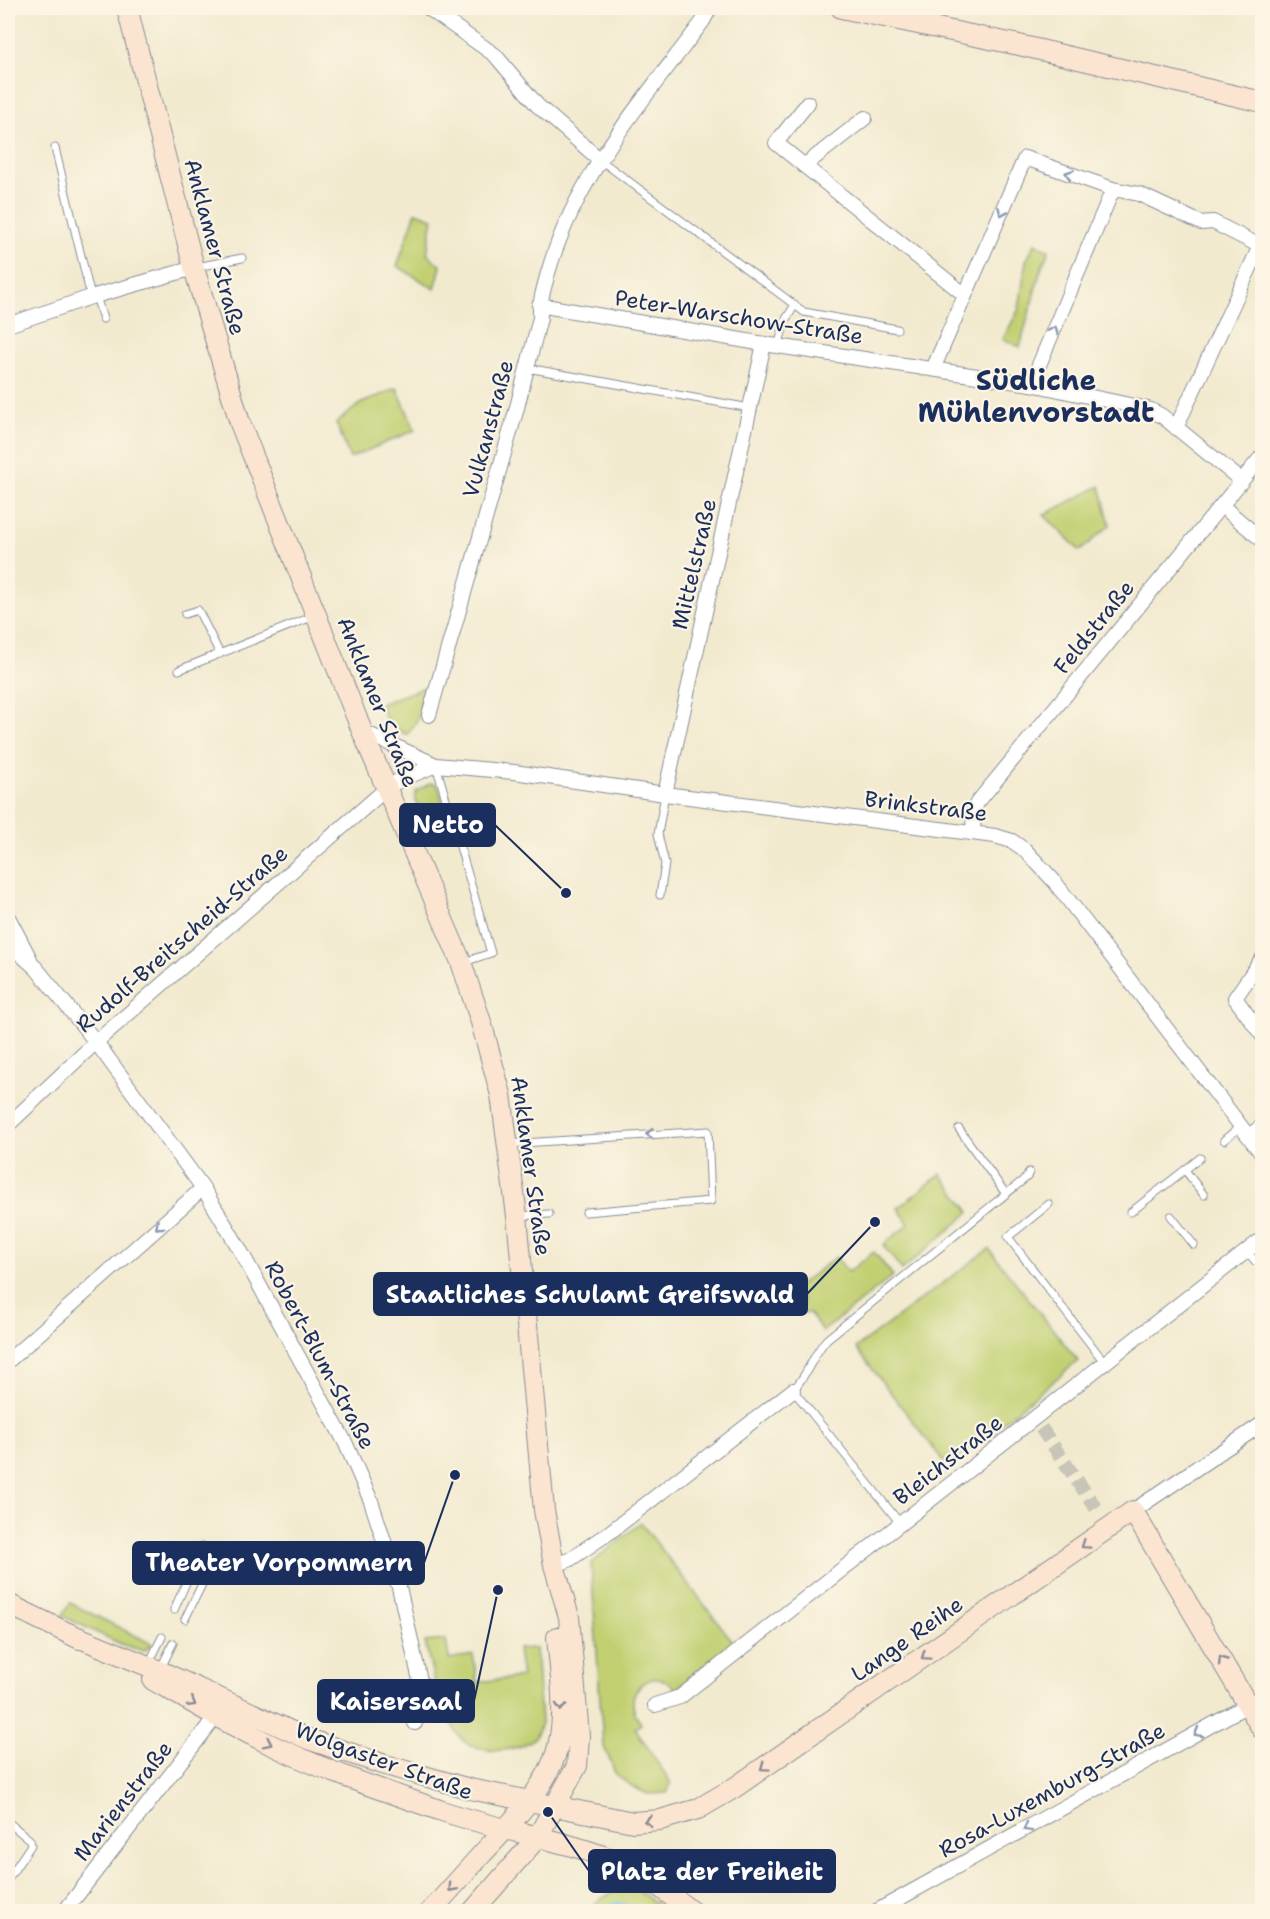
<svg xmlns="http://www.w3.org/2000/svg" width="1270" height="1919" font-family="'Shantell Sans',sans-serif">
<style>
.green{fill:#c2d072;stroke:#6e8068;stroke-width:1.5}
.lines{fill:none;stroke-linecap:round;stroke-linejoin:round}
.canal{stroke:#5cc0da;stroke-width:16}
.street-tunnel{stroke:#c7c5b8;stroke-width:14;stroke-dasharray:14 7;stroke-linecap:butt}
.lane-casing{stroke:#868c96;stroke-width:9}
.street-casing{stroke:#868c96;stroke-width:16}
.secondary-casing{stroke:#868c96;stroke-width:22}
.lane{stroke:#fff;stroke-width:7}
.street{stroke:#fff;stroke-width:14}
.secondary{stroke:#fce5d0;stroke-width:20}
.oneway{stroke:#8d97ae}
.oneway2{stroke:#8c8a97}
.labels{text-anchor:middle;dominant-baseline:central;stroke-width:4.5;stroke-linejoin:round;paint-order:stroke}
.street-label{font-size:22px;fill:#1b2f5e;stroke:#fcf5e5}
.district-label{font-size:28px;font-weight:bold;fill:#1b2f5e;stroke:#fcf5e5}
.leader{fill:none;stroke:#1b2f5e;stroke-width:2}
.callout-dot{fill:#1b2f5e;stroke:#fcf5e5;stroke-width:2}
.callout{fill:#1b2f5e;stroke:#1b2f5e;stroke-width:2}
.callout-label{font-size:24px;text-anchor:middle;font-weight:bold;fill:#fff}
</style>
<rect width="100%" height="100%" fill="#fcf5e5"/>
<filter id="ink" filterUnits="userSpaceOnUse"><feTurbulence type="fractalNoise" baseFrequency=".0167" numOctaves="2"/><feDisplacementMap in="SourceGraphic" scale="12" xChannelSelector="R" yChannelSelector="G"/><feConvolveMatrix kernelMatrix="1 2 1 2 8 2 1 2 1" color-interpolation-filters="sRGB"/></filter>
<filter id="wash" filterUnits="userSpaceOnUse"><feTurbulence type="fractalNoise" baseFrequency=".008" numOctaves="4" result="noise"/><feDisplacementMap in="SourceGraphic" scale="24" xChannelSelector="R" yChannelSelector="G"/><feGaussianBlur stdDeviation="1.35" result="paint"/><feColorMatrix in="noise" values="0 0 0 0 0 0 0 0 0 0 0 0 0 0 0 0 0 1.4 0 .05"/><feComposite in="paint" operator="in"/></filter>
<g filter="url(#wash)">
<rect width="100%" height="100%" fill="#f2eacf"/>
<path class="green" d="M416,212L433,218L427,254L441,266L435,289L397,266Z
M1035,243L1049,250L1040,272L1020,347L1003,339L1019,309L1026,261Z
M397,388L415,430L350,458L336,423L360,404Z
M1100,486L1110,525L1080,551L1044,515Z
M425,687L417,721L407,735L388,724L380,704Z
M431,783L438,785L451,831L431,837L415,799L416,791Z
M941,1174L970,1212L902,1270L883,1245L909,1224L898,1208Z
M989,1249L1078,1361L948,1467L856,1348Z
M874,1252L893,1276L823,1331L808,1312L805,1314L801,1309L803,1307V1300L800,1296L792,1297L789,1293L836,1257L848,1272Z
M641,1523L734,1643L676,1689C671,1685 666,1680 659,1679C655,1678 649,1680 645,1682C628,1692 631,1710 641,1724L635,1728L671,1783L667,1793L648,1794L635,1788L616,1775L603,1744L591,1563Z
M70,1603L152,1644L144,1651L123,1645L62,1616Z
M446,1640L449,1659L473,1655L477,1682L522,1677L518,1649L536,1648L541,1723C539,1728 538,1735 533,1739C516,1754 474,1755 460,1737C449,1724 447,1700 442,1684L435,1685L425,1642Z
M626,1882L667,1911H585Z"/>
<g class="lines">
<path class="canal" d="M617,1910L627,1912"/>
</g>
</g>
<g filter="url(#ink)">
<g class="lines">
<path class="street-tunnel" d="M1041,1428L1096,1508"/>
<g class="lane-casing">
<path id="lane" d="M55,148L91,297
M599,159L804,312L897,329
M197,267L242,258
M96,296L103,319
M778,346L786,319L795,305
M527,368L750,408
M185,614L198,610L220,654
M179,670L314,616
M436,765L491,953L464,962
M660,895L665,864L658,834L665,794
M959,1129L1006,1194
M1224,1140L1241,1126
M508,1144L708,1131L711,1201L586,1212
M1185,1170L1204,1195
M1049,1204L1008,1237L1105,1363
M1131,1212L1200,1158
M519,1216L549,1214
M1171,1216L1194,1245
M1247,1251L1255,1261
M900,1523L793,1390C808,1375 813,1354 827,1339L1027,1177L1029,1172
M174,1610L202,1546
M185,1619L206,1576L216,1581
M149,1663L162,1637
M161,1668L173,1643
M8,1822L30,1840L31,1845L8,1879"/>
</g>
<g class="street-casing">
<path id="street" d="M428,8L495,55L537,105L599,159
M808,103L776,143L965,295
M804,166L865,118
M539,305L764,344L1031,384L1139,407L1151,410L1162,416L1242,481
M8,325L91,297L194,268
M933,369L1025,158L1113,189L1139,194L1201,223L1213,222L1260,246L1176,428
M1031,384L1113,189
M1222,506L1262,540
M429,715L515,415L540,318C539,302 544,288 548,273C576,174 643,101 703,21L710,8
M362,731L436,765L514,772L665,794L995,836L1012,841L1025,850L1054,881L1262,1154
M665,794L764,344
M973,832L974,809L977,803L1262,456
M8,917L30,959
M8,943L36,968L96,1042L203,1188L239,1248L345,1442L371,1501L399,1587L423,1694L415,1723
M1262,959L1235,998L1262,1035
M8,1125L96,1042L387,788L398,781L436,765
M1249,1136L1262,1126
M8,1361L203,1188
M1133,1511L1262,1424
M554,1565L569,1560L610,1532L793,1390
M655,1705L680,1697L1262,1239
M64,1912L220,1711
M875,1912L1262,1697"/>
</g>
<g class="secondary-casing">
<path id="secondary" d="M127,8L194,268L240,423L362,731L461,962L481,1022L501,1095L517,1216L544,1510L554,1565L569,1617L579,1736L577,1766L537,1838L472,1912
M841,8L1019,45L1262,102
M8,1604L80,1639
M68,1633L160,1671L308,1739L382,1764L470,1789L633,1822L660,1820L698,1809L734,1788L1133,1511L1262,1729
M153,1680C198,1706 242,1732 289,1753C339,1776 391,1793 442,1811C501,1831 564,1839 621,1863C645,1873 671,1896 692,1912
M430,1912C448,1892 465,1873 482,1854C511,1823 551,1784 559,1742C566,1707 560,1671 557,1637"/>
</g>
<use href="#lane" class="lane"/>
<use href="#street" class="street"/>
<use href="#secondary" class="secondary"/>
</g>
<defs><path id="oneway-chevron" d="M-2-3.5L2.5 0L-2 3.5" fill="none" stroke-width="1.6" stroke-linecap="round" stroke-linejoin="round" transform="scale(1.5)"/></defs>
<g class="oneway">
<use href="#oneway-chevron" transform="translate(1069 174) rotate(-160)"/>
<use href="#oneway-chevron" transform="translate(1002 212) rotate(114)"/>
<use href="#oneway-chevron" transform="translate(1054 330) rotate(-67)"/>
<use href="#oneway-chevron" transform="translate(650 1134) rotate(177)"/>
<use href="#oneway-chevron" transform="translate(159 1226) rotate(138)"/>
<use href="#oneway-chevron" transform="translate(1198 1733) rotate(151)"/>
<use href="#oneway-chevron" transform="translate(1027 1828) rotate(151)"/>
</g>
<g class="oneway2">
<use href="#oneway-chevron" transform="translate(1085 1545) rotate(145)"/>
<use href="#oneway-chevron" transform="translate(925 1656) rotate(145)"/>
<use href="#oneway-chevron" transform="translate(1222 1660) rotate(-121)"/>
<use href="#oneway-chevron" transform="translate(192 1703) rotate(31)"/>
<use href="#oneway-chevron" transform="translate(561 1707) rotate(93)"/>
<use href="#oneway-chevron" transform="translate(268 1743) rotate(26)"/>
<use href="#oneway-chevron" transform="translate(764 1767) rotate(145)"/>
<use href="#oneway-chevron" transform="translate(648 1821) rotate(176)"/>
<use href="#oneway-chevron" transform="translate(452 1888) rotate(132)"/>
</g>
</g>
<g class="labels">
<g class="street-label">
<text transform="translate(215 247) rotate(75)">Anklamer Straße</text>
<text transform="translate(739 317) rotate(9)">Peter-Warschow-Straße</text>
<text transform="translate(488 429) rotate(-75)">Vulkanstraße</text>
<text transform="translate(694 564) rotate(-77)">Mittelstraße</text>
<text transform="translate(1094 627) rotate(-51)">Feldstraße</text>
<text transform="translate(378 702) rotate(68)">Anklamer Straße</text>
<text transform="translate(926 806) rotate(7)">Brinkstraße</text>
<text transform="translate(182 939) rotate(-41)">Rudolf-Breitscheid-Straße</text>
<text transform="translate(531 1166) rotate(82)">Anklamer Straße</text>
<text transform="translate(320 1355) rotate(62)">Robert-Blum-Straße</text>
<text transform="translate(948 1460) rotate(-38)">Bleichstraße</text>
<text transform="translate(907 1639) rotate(-35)">Lange Reihe</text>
<text transform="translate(384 1761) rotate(20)">Wolgaster Straße</text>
<text transform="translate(1052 1790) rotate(-29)">Rosa-Luxemburg-Straße</text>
<text transform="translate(123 1801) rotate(-52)">Marienstraße</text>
</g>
<g class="district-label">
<text x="1036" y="380">Südliche<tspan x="1036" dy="32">Mühlenvorstadt</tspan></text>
</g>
</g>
<path class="leader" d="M566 893L495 825M875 1222L807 1294M455 1475L424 1563M498 1590L474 1701M548 1812L589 1871"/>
<g class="callout-dot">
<circle cx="566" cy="893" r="6"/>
<circle cx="875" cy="1222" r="6"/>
<circle cx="455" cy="1475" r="6"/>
<circle cx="498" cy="1590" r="6"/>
<circle cx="548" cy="1812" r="6"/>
</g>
<g class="callout">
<rect x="400" y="804" width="95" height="42" rx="6"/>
<rect x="374" y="1273" width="433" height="42" rx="6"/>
<rect x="133" y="1542" width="291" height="42" rx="6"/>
<rect x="318" y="1680" width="156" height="42" rx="6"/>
<rect x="589" y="1850" width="246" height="42" rx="6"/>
</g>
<g class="callout-label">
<text x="448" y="833">Netto</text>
<text x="590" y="1303">Staatliches Schulamt Greifswald</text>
<text x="279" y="1571">Theater Vorpommern</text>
<text x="396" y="1710">Kaisersaal</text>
<text x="712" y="1880">Platz der Freiheit</text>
</g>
<rect width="1270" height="1919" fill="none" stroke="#fcf5e5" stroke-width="30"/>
</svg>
